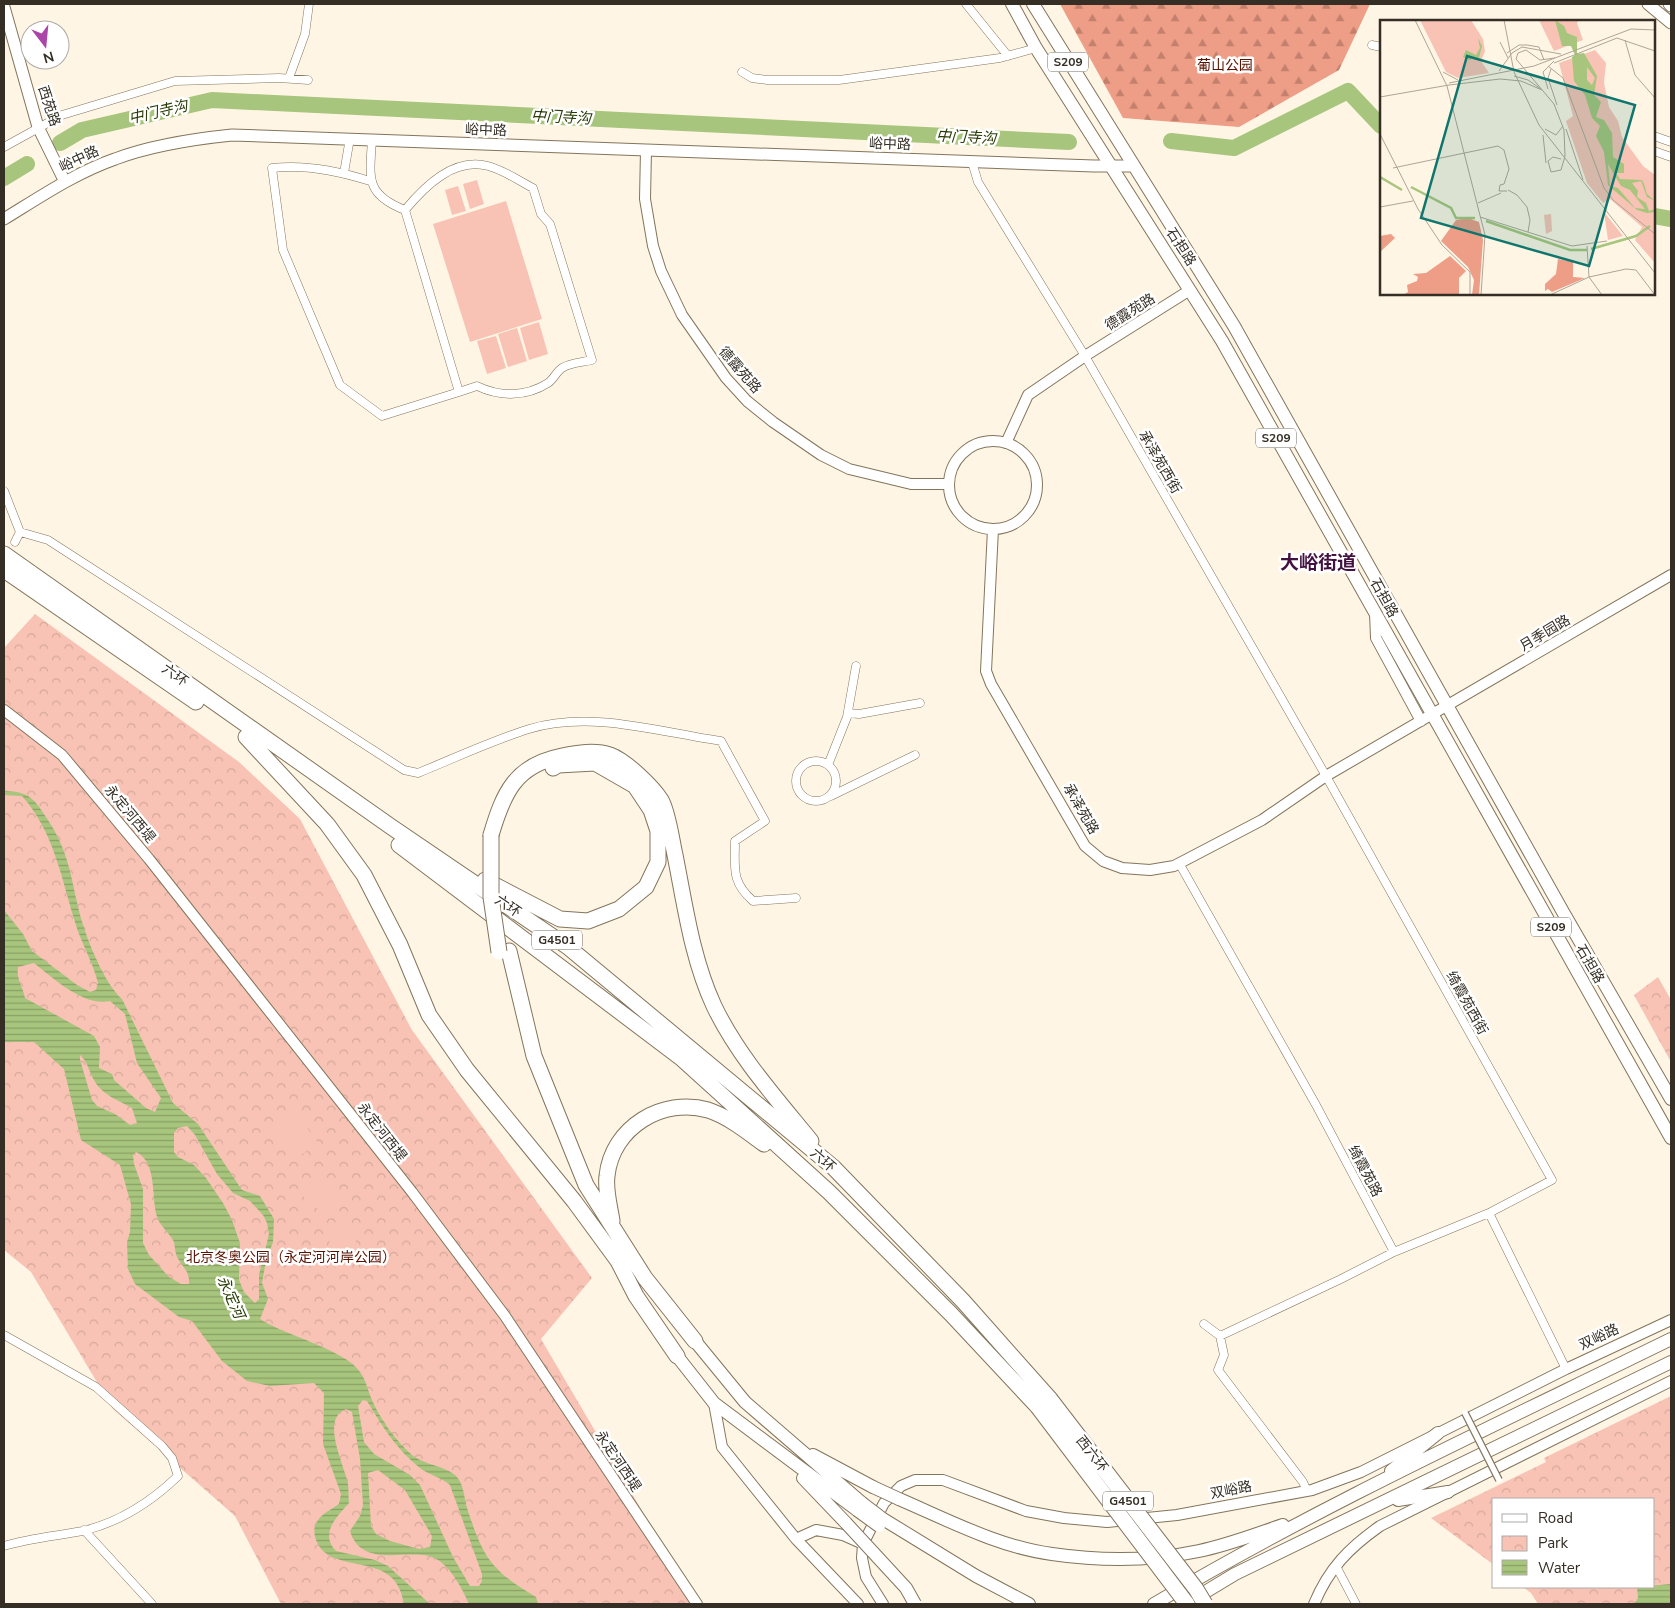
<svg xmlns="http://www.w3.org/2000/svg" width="1675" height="1608" font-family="'Nunito Sans','Noto Sans SC',sans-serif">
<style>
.forest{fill:url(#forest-firs)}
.park{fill:url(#park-crowns)}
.pitch{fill:#f8c3b4}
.water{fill:url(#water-rules);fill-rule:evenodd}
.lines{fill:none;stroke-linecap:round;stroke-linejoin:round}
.river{stroke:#a7c57c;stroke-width:16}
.minor-casing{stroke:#83755c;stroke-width:9}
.tertiary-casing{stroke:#83755c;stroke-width:12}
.secondary-casing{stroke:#83755c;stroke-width:13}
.primary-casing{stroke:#83755c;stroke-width:14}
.trunk-casing{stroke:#83755c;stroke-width:14}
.motorway-casing{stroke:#83755c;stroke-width:17}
.minor{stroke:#fff;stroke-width:8}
.tertiary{stroke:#fff;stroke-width:10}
.secondary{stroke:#fff;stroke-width:11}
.primary{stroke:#fff;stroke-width:12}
.trunk{stroke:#fff;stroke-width:12}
.motorway{stroke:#fff;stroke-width:15}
.pedestrian-bridge-casing{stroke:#83755c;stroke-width:8;stroke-linecap:butt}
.trunk-bridge-casing{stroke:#83755c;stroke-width:14;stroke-linecap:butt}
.motorway-bridge-casing{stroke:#83755c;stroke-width:17;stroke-linecap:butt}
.pedestrian-bridge{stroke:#fff;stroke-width:5.5}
.trunk-bridge{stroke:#fff;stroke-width:12}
.motorway-bridge{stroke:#fff;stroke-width:15}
.labels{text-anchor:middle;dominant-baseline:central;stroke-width:5;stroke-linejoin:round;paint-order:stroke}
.shield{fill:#fff;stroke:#716d66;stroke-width:1}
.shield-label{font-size:12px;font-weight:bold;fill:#342e24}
.park-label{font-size:14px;fill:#591300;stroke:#fff}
.street-label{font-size:14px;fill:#342e24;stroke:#fff}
.water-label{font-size:15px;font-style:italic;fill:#2a3d06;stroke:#fff}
.district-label{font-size:19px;font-weight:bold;fill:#421141;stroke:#fff}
.inset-river{fill:none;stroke:#a7c57c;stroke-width:2.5}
.inset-road{fill:none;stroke:#aea597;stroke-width:1}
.view{fill:#0f766e;fill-opacity:0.15;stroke:#0f766e;stroke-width:2.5}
.inset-edge{fill:none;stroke:#342e24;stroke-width:2.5}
</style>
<defs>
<pattern id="forest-firs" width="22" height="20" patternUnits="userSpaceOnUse" patternTransform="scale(1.25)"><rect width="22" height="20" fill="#ee9d86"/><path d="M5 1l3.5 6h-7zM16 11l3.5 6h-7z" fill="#c2806d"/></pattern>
<pattern id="park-crowns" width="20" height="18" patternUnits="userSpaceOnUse" patternTransform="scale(1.25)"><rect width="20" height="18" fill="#f8c3b4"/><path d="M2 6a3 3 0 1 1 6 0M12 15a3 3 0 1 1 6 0" fill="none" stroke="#d5a89b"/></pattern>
<pattern id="water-rules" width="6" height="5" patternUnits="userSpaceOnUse" patternTransform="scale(1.25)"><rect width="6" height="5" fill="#a7c57c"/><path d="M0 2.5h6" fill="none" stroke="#89a065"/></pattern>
</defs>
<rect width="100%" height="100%" fill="#fff5e4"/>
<path class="forest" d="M1060,4H1370L1339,70L1239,127L1123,118Z"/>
<path class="park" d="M35,614L239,762L300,819L412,1030L592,1278L541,1339L697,1604H281L235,1516L113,1409L31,1272L4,1250V648Z
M1658,977L1671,1000V1062L1634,995Z
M1671,1396V1604H1538L1531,1593L1523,1587H1654V1499H1494V1565L1431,1518L1546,1462L1544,1458Z"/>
<path class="pitch" d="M477,180L484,204L470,209L463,184Z
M458,186L466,211L452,215L445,190Z
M506,201L542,319L470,342L433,224Z
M539,322L548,354L529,360L520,328Z
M517,328L527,361L508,367L498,334Z
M496,336L506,368L487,374L477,341Z
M295,1111L318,1143L295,1159L272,1127Z
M317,1172L348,1198L330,1219L299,1193Z
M332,1222L358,1225L352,1269L326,1266Z"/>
<path class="water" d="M4,791C30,791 35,800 48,820C73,858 71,888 84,928C91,949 106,985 122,999L173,1103L198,1124L242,1190L260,1196L274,1219L273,1242L266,1261L262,1283L268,1299L260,1319C284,1335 346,1350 360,1372C366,1380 368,1391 372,1400C380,1419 396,1441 412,1455C424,1465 446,1466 456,1476C464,1484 464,1498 467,1508C483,1557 490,1570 536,1597L538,1604H469C463,1590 452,1569 438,1560C415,1544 363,1573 350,1531L360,1516L363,1505L360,1459L352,1412L346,1409C320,1419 344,1464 348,1484C349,1490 348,1497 349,1503C337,1517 319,1533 336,1551L375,1560L388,1566L430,1604H404C397,1559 359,1570 330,1556C318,1550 309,1532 318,1520C323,1513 332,1509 339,1504L341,1494L323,1444L324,1393L314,1383L270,1386L247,1381L222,1361L192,1321L179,1317L135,1284L128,1269L127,1242L130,1232L131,1204L120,1165L81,1140L64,1069L34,1042H4V910L23,934L32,951L77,985L90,992L96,990L98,983C93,962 81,943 75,922C61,877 54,832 22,796L4,795ZM34,963C53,978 84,1007 110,1001L125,1014L137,1063L161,1098L155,1112L146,1108L114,1080L112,1074L99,1068L100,1047L94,1036L25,998C23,987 16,979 18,967ZM80,1055C88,1062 89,1072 94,1080C102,1095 118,1100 132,1108L137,1123L130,1125L115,1114L97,1106L92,1100L80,1060ZM187,1126L195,1135L217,1174L233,1193L250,1201L263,1215L267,1223L269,1234L259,1275V1299L255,1303L244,1292L239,1280L240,1243L232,1220L223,1203L206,1178L194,1165L178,1157L174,1152V1133L178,1128ZM136,1152C159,1163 150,1201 158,1219C162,1228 170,1234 174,1242C175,1247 175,1252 177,1257C183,1267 190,1272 189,1284H181L169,1277L149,1255L143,1243V1189L134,1164L133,1155ZM363,1400L367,1401C382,1426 397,1450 420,1468C429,1475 441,1477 450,1485L482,1574V1581L479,1586H470L453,1557L420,1485L410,1475L374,1454L364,1442L358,1406ZM378,1470L405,1490L432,1536L430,1547L419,1549L390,1541L376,1534L371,1526L368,1473Z
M1671,1584V1604H1634L1638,1598L1637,1587Z"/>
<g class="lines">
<path class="river" d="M1171,141L1234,148L1348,91L1381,126
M60,143L82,130L212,100L1069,142
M4,178L27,164
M1654,216L1671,219"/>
<g class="minor-casing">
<path id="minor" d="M966,4L1008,56
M1372,45L1381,47
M742,72L752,78L767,80H839L1000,58L1036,48
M289,78L305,34L309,4
M1654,136L1671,142
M4,147L62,115L175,81L279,78L308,80
M1654,151L1671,157
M972,162L978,182L1085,356L1326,776L1552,1180L1489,1213
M344,173L350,138
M370,181C339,171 305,164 272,168L283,250L340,385L382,416L459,392L405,210C364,194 370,177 372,139
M405,210C425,186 454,157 488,166C504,170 519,181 533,188L541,214L550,224L592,360C584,362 569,363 562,368C556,372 554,379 548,383C526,397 500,397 477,386L459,392
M4,491L20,532L15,542
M20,532L48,540L404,770L418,773C455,758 491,741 529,729C591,710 659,732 721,741L765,821L735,841C735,868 731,882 753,901L796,898
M848,713L859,714L920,703
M796 781a20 20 0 1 1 40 0a20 20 0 1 1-40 0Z
M828,765L847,717L856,666
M831,796L915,755
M1179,863L1316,1105L1394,1252L1489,1213L1566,1369
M1204,1324L1220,1336L1224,1355L1218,1370L1303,1482L1307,1491
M4,1335L96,1387L162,1446L172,1458L178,1476C151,1502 120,1522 83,1531C56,1536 30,1538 4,1546
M1220,1336L1341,1279L1394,1252
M84,1530L152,1604
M1336,1566L1356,1604"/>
</g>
<g class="tertiary-casing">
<path id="tertiary" d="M646,150L645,199L653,246L661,271L682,315L726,378L747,401L773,422L821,455L849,469L911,484H948
M949 485a44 44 0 1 1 88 0a44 44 0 1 1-88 0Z
M1006,443L1028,395L1085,356L1190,290
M993,529L986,671L991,684L1085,846L1103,861L1122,868L1150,870L1174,866L1262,820L1326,776L1671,575
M1375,613L1376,638L1421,721
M4,710L62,755L149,859L412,1192L505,1316L697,1604
M714,1403L722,1447L796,1539L858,1604
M796,1539L816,1530L843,1535L863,1544
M883,1604L866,1577L862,1558L863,1544L884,1503L901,1486L915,1480H943L1026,1511L1064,1518L1107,1522L1177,1515L1312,1490L1361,1472L1566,1369L1671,1320
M1314,1604C1329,1568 1349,1548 1380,1526L1671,1381"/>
</g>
<g class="secondary-casing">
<path id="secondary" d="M1648,4L1671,23
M1669,4L1671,6
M4,7L38,127L65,182
M4,219C40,197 75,173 115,159C152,145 193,139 232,135L1094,166H1134"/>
</g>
<g class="primary-casing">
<path id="primary" d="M1012,4L1036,48L1222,341L1671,1138
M1033,4L1234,326L1563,912L1671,1099"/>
</g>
<g class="trunk-casing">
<path id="trunk" d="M695,1341L745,1402L862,1503
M677,1356L714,1403L857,1510
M813,1455L873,1487
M1391,1471L1438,1433
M803,1478L846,1523
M899,1499C948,1520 999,1547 1052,1554C1100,1561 1152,1561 1199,1551C1228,1545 1256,1534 1283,1525
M1398,1500L1448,1492
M883,1519L976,1576L1029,1604
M1192,1600L1235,1574L1671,1362
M1154,1604C1321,1505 1498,1424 1671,1339"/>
</g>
<g class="motorway-casing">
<path id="motorway" d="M4,554L390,826L568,947L833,1167L963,1301L1050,1399
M4,570L196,702
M246,737L327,824L364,875L400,945L429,1015L467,1070L574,1201L618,1261L636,1296L677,1356
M491,835C503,794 515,765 562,756C577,753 595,750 610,755C626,761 652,786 661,800C668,811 672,842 675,855C685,905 692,959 714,1006C738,1056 776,1098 811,1141
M399,845L681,1058L829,1192L951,1314L1038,1407
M485,880L560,919L588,921L619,909L646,887L658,862V831L651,810L635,786L595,763L558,765L553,768
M509,951L534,1056L586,1185L645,1278L695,1341
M612,1221C610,1207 605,1190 607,1176C612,1127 663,1097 708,1110C729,1117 746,1131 764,1144"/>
</g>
<use href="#minor" class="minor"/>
<use href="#tertiary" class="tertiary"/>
<use href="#secondary" class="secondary"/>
<use href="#primary" class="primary"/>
<use href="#trunk" class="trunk"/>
<use href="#motorway" class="motorway"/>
<g class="pedestrian-bridge-casing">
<path id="pedestrian-bridge" d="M1465,1413L1499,1480"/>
</g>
<g class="trunk-bridge-casing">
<path id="trunk-bridge" d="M873,1487L899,1499
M862,1503L883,1519
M857,1510L879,1526
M846,1523L906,1588L915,1604"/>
</g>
<g class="motorway-bridge-casing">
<path id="motorway-bridge" d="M491,835V897L499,952
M1050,1399L1196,1589L1205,1604
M1038,1407L1187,1604"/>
</g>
<use href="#pedestrian-bridge" class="pedestrian-bridge"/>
<use href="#trunk-bridge" class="trunk-bridge"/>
<use href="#motorway-bridge" class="motorway-bridge"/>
</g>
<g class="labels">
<g class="shield">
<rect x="1048" y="52.5" width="40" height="19" rx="4"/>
<rect x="1256" y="428.5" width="40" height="19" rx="4"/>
<rect x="1531" y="917.5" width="40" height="19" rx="4"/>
<rect x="532" y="930.5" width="50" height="19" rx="4"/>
<rect x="1103" y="1491.5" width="50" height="19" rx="4"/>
</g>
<g class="shield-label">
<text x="1068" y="62">S209</text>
<text x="1276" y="438">S209</text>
<text x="1551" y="927">S209</text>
<text x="557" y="940">G4501</text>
<text x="1128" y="1501">G4501</text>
</g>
<g class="park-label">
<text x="1225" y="65">葡山公园</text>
<text x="291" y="1257">北京冬奥公园（永定河河岸公园）</text>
</g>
<g class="street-label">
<text transform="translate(49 106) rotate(72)">西苑路</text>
<text transform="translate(486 130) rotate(2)">峪中路</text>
<text transform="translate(890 144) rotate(2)">峪中路</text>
<text transform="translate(79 159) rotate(-25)">峪中路</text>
<text transform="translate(1181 247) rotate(57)">石担路</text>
<text transform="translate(1130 312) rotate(-32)">德露苑路</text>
<text transform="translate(740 370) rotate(49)">德露苑路</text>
<text transform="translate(1160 462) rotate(60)">承泽苑西街</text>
<text transform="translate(1384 598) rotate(61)">石担路</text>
<text transform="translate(1545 633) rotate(-31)">月季园路</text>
<text transform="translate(175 675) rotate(35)">六环</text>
<text transform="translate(1081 809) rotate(60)">承泽苑路</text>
<text transform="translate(130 814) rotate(50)">永定河西堤</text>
<text transform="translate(508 906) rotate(34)">六环</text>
<text transform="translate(1590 964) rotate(60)">石担路</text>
<text transform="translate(1467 1003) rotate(61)">绮霞苑西街</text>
<text transform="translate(382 1132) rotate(52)">永定河西堤</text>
<text transform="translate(823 1160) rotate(41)">六环</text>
<text transform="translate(1365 1171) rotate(62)">绮霞苑路</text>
<text transform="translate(1599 1337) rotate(-25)">双峪路</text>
<text transform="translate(1092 1454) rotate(52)">西六环</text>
<text transform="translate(618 1461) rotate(56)">永定河西堤</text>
<text transform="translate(1231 1490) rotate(-11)">双峪路</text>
</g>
<g class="water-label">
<text transform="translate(158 112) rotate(-13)">中门寺沟</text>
<text transform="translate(561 117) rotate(3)">中门寺沟</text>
<text transform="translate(966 137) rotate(3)">中门寺沟</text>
<text transform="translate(231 1297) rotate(66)">永定河</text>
</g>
<g class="district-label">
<text x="1318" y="563">大峪街道</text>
</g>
</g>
<g transform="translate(1380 20)">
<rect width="275" height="275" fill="#fff5e4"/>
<path d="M88,198L99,202L103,220L99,275H92L94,260L88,247L61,221L76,200ZM11,214L15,218L0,232V216ZM70,236L86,251L79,258V275H23L28,272L27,265L37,261L38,257L33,254L46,253ZM178,239L193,242V257L205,258L172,272L168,269L165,271V264L176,254Z" fill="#ee9d86"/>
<path d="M40,0H91L103,19L105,31L101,41L109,53L78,58L66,52ZM159,0H199L197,3L203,20L174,31ZM215,30L226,43L224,63L229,87L238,101L242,117L263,146L275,155V243L255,220L262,207L230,179L223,183L207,163L186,101L193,96L179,43ZM224,192L243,216L228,220Z" fill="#f8c3b4"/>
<path d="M171,194L172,211L166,214L164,195Z" fill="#f8c3b4"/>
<path d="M175,0L184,6L187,13L197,17V34L204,33L217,56L214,75L221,82L216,97L224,100L232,113L233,137L244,144V153H236L240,159L262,160L264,164L267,174L275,181L267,177L261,161L252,163L258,171L257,177L266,183L269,191L275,189V192L267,193L257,190L228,165L224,132L216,116L220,106L212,98L205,75L194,61L192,37L195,35L191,26H182ZM207,47L215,58L212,65L207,60ZM228,144L241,166L250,170L265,189L255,188L238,168L230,166ZM98,18L102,26L99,38L95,40L93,37L90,40L83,37L86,30L96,35L100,28Z" fill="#a7c57c" fill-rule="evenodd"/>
<path class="inset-river" d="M0,157L22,170M31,167L71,188L76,198H95M106,201L190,230H207M211,229L256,216L270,206"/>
<path class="inset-road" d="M35,0L67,66L105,215L101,275M124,0L134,52L159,105L275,253M245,20L255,55L275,78M120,22L128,38M127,33L139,25H147L159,27L164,40M175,38L160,40L146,30L138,33L136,39L174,84L184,110L185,136L181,150L171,152L168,141L173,137L181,139M174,43L237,18L275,31M168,46L183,58L224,168L233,180L275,214M171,49L168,58L177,85M119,51L132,33L142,27L181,34M63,52L78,60M134,56L148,60L161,69M69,63L154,46L251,9L275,10M69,65L120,59L141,61L162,70M168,69L163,52L174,41M0,77L69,65M165,109L176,115L183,106M186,109L203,160M0,114L38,189L62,225L90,252V275M163,115L166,143M13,148L118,126L124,130L129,149L124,164M124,164L120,165L119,171H127M128,170L137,175L147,187L150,200L148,212M98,183L121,173M0,187L33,181M100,197L192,226L227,221M207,226L209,257L222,275M170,275L209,257L246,249L256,250L275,275"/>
<path class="view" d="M87,36L255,85L209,246L41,198Z"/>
<rect width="275" height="275" class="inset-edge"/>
</g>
<rect width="1675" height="1608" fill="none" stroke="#342e24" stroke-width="10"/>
<rect x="1492" y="1498" width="162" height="90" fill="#ffffff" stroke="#aeaba7"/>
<rect x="1502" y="1514" width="25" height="8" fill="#ffffff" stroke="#aeaba7"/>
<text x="1538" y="1523" font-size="15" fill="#342e24">Road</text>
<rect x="1502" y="1536" width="25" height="15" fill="url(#park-crowns)" stroke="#aeaba7"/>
<text x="1538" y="1548" font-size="15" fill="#342e24">Park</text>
<rect x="1502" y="1560" width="25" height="15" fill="url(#water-rules)" stroke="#aeaba7"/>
<text x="1538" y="1573" font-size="15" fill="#342e24">Water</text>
<g transform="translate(45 45) rotate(164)"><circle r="24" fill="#ffffff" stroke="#aeaba7"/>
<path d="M0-4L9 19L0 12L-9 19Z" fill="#ab45a8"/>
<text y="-8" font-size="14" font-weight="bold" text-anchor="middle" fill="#342e24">N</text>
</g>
</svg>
